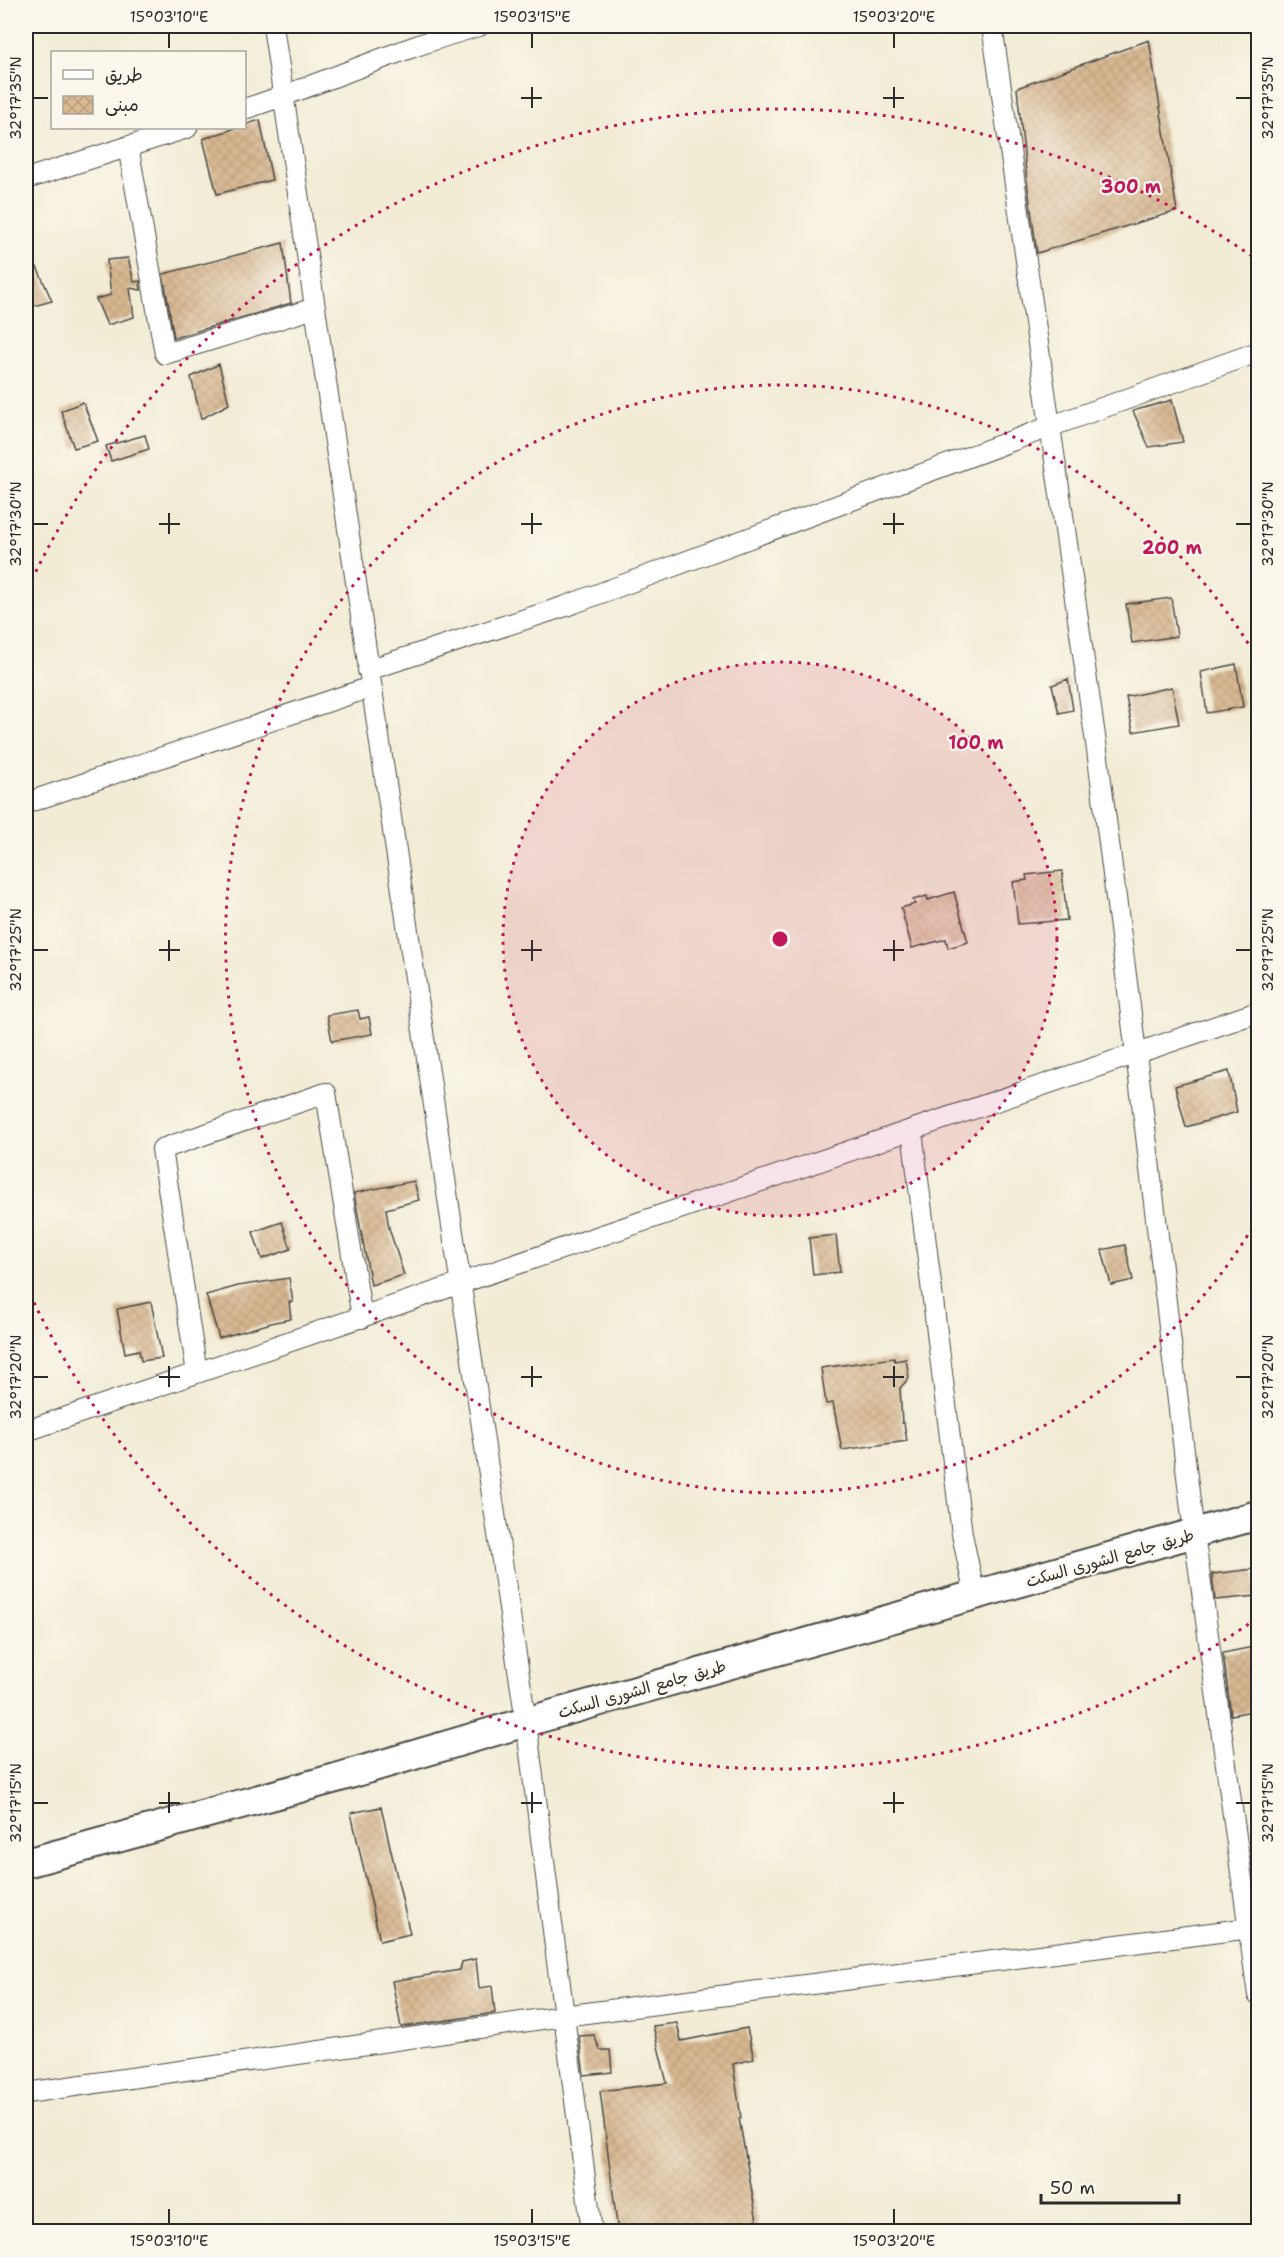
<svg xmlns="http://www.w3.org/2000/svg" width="1284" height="2257" font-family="'Shantell Sans','Playpen Sans Arabic',sans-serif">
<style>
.building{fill:url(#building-cross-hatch)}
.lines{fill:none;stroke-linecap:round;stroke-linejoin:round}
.minor-casing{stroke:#494844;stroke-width:22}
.secondary-casing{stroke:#494844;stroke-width:32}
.minor{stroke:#fff;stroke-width:20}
.secondary{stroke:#fff;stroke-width:28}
.ticks{fill:none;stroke:#2b2b2b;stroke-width:2}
.ring{fill:none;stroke:#c2185b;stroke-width:3;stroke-dasharray:3 6}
.labels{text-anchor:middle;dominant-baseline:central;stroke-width:4.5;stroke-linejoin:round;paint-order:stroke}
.street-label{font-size:16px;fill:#2b2b2b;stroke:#fbf7ec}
.centre{fill:#c2185b;stroke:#fbf7ec;stroke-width:3}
.ring-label{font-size:18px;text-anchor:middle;font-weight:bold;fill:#c2185b;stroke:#fbf7ec;stroke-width:4.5;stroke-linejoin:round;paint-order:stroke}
.neatline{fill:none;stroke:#2b2b2b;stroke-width:2}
.ticks-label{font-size:15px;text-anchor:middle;fill:#2b2b2b}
</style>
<defs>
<pattern id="building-cross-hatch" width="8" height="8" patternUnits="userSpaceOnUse" patternTransform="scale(1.5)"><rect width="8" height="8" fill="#d8b891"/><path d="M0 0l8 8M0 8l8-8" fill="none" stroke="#ba9e7d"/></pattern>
</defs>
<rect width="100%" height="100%" fill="#fbf7ec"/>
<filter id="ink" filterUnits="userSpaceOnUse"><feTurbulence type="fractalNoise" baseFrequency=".0167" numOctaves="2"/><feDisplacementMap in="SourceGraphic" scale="12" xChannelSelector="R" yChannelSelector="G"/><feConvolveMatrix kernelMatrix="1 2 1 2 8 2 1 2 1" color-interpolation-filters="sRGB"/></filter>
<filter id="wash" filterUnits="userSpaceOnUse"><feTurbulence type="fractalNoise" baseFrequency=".008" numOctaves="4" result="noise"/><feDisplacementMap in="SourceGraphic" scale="24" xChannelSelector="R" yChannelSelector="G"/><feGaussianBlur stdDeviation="1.35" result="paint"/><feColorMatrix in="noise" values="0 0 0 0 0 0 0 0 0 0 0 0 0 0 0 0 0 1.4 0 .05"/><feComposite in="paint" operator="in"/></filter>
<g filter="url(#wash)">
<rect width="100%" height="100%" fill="#f2ecd5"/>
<g id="blocks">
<path class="building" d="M1149,40L1177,211L1037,253L1027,181L1017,88Z
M260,120L272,180L217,194L203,139L236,128H244V125Z
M283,243L291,303L174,338L163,274Z
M128,258L134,282L140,281L141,290L130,288L134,317L107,325L96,299L111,295L107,260Z
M37,267L52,301L26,308V270Z
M219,364L229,404L201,419L191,377Z
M1172,400L1183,442L1149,447L1133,411Z
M83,402L98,441L74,448L61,411Z
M145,435L149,449L111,461L106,446Z
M1171,598L1177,636L1132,643L1126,604Z
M1236,664L1243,707L1207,713L1201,672Z
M1068,679L1073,710L1059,713L1052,685Z
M1172,687L1179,724L1133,732L1126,697Z
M1062,871L1067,920L1018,924L1013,882L1027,880L1026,875Z
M954,892L968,942L948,948L946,939L912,948L901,908L915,904L913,900L927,896L928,900Z
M358,1010L360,1019L369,1017L372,1034L332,1041L327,1015Z
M1229,1071L1237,1112L1186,1127L1175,1086Z
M414,1181L419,1200L386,1209L389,1228L404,1275L371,1285L354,1193Z
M282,1222L291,1249L262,1259L253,1232Z
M836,1235L840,1272L813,1275L809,1238Z
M1125,1245L1133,1280L1111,1285L1102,1250Z
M289,1278L293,1302H289L291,1319L275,1322L219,1338L206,1295L238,1286Z
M151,1302L162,1358L141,1361L139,1350L125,1353L117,1309Z
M894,1358L895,1361L906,1359L909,1378L900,1388L902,1423H904L907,1441L842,1450L833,1403L826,1404L821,1368Z
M1254,1569L1257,1596L1215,1600L1212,1574Z
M1258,1646V1710L1231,1715L1223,1653Z
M381,1807L410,1934L380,1941L351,1813Z
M476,1959L479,1988L492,1986L495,2013L401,2027L392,1981L460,1970L462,1962Z
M677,2023L681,2041L747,2028L754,2059L733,2064L741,2118H739L759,2232H618L600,2091L667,2083L653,2026Z
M594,2035L600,2050H610L612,2072L584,2075L579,2036Z"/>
</g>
</g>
<g filter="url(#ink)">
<use href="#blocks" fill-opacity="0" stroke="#494844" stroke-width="1.5"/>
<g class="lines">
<g class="minor-casing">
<path id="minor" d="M273,26L526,1722L592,2232
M992,26L1097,750L1136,1053L1194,1534L1258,1995
M244,109C324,84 399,48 479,26
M128,146L165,354L315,308
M26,179L187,128
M368,670L566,606L1049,427L1258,352
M26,803L371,687
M912,1131L962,1534L975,1596
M197,1373L162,1149L326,1093L362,1318
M26,1431L1258,1012
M26,2093L563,2016L1258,1927"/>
</g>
<g class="secondary-casing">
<path id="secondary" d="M26,1863L336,1778L526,1722L1258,1515"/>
</g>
<use href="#minor" class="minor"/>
<use href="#secondary" class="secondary"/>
</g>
</g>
<path class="ticks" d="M169,33V48M532,33V48M894,33V48M532,87V108M894,87V108M33,98H48M521,98H542M883,98H904M1236,98H1251M169,513V534M532,513V534M894,513V534M33,524H48M159,524H180M521,524H542M883,524H904M1236,524H1251M169,940V961M532,940V961M894,940V961M33,950H48M159,950H180M521,950H542M883,950H904M1236,950H1251M169,1366V1387M532,1366V1387M894,1366V1387M33,1377H48M159,1377H180M521,1377H542M883,1377H904M1236,1377H1251M169,1792V1813M532,1792V1813M894,1792V1813M33,1803H48M159,1803H180M521,1803H542M883,1803H904M1236,1803H1251M169,2209V2224M532,2209V2224M894,2209V2224"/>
<circle cx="780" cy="939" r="277" fill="#c2185b" fill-opacity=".12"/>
<g class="ring">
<circle cx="780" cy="939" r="277"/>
<path d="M1257 1220A554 554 0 1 1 1257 658"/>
<path d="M1256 1619A830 830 0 0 1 28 1290M28 588A830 830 0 0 1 1256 259"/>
</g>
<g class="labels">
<g class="street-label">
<text transform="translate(1110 1558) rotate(-16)">طريق جامع الشورى السكت</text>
<text transform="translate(642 1689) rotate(-16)">طريق جامع الشورى السكت</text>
</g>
</g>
<circle cx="780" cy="939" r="9" class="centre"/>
<g class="ring-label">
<text x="1131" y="193">300 m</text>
<text x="1172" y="554">200 m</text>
<text x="976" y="749">100 m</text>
</g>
<rect width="1284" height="2257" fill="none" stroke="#fbf7ec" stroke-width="66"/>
<rect x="51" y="51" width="195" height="78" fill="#fbf7ec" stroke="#a8a59f" stroke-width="1.5"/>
<rect x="63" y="70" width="30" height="9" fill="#ffffff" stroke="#a8a59f" stroke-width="1.5"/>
<text x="105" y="81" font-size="18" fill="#2b2b2b">طريق</text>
<rect x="63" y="96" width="30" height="18" fill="url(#building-cross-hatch)" stroke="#a8a59f" stroke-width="1.5"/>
<text x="105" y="111" font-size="18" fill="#2b2b2b">مبنى</text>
<path d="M1041 2194v9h138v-9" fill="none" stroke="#2b2b2b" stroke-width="3"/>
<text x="1050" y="2194" font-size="18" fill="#2b2b2b" stroke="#fbf7ec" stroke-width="4.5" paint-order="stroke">50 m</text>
<rect x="33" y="33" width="1218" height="2191" class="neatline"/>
<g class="ticks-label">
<text x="169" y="22">15°03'10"E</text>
<text x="532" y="22">15°03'15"E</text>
<text x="894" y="22">15°03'20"E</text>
<text transform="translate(16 98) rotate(-90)" y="5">32°17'35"N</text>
<text transform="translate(1268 98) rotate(-90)" y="5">32°17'35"N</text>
<text transform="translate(16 524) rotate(-90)" y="5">32°17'30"N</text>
<text transform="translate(1268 524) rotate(-90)" y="5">32°17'30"N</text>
<text transform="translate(16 950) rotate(-90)" y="5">32°17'25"N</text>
<text transform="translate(1268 950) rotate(-90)" y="5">32°17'25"N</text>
<text transform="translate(16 1377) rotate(-90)" y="5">32°17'20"N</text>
<text transform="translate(1268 1377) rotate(-90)" y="5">32°17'20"N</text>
<text transform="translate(16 1803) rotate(-90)" y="5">32°17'15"N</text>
<text transform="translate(1268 1803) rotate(-90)" y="5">32°17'15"N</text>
<text x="169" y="2246">15°03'10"E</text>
<text x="532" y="2246">15°03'15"E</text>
<text x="894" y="2246">15°03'20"E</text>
</g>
</svg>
